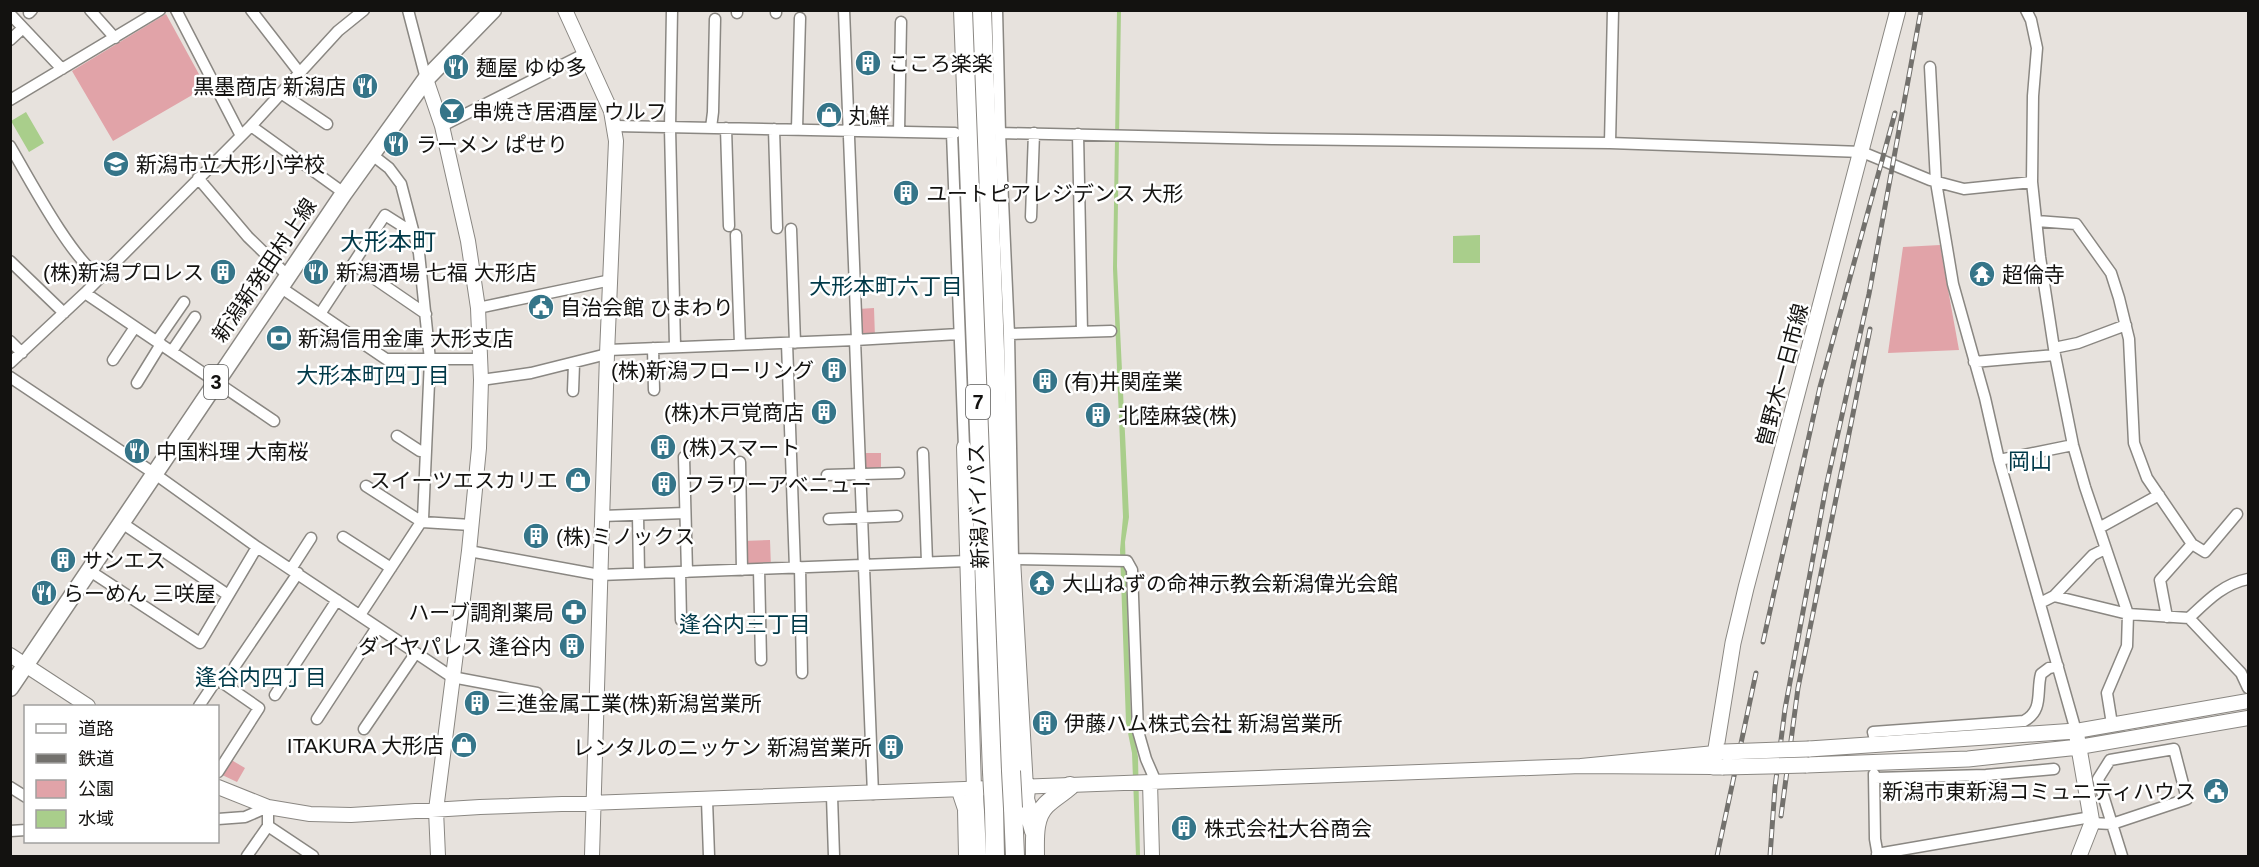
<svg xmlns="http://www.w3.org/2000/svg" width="2259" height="867" font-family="Helvetica,'Noto Sans JP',sans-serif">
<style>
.green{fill:#e1a3a8}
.water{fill:#a9ce8b}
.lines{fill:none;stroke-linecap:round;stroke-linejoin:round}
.minor-casing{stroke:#8a8782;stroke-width:13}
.tertiary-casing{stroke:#8a8782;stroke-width:16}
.secondary-casing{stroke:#8a8782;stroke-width:17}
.primary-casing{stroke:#8a8782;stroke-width:19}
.trunk-casing{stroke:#8a8782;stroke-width:20}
.minor{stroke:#fff;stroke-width:10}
.tertiary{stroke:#fff;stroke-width:14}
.secondary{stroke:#fff;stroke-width:15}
.primary{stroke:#fff;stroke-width:16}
.trunk{stroke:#fff;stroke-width:18}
.rail-casing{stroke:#73716d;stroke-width:5}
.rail{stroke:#fff;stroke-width:3;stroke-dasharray:9;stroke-linecap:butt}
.secondary-bridge-casing{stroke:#8a8782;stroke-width:17;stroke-linecap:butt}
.trunk-bridge-casing{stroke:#8a8782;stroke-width:20;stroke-linecap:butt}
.secondary-bridge{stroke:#fff;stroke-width:15}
.trunk-bridge{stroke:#fff;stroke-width:18}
.labels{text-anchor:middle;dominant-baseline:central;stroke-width:5;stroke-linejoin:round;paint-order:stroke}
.shield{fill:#fff;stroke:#5a5958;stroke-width:1.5}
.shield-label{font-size:20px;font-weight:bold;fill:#131210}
.poi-label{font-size:21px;fill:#131210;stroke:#fff;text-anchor:start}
.street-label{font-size:21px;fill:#131210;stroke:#fff}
.neighbourhood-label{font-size:22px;fill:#003948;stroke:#fff}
.quarter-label{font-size:24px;fill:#003948;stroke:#fff}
</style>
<rect width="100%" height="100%" fill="#e7e2dd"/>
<path class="green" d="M166,14L206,87L113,141L72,71Z
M1940,245L1959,350L1888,353L1903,247Z
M874,308L875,338L858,339V309Z
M860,453H881V473H861Z
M770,540L771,568L743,569L742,541Z
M228,758L245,768L237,782L218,773Z"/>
<path class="water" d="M1121,10L1117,266L1129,517L1125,542L1131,719L1138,757L1140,856H1136L1132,753L1126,723L1120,550L1123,517L1113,269L1117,11Z
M26,112L44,143L29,152L11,121Z
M1480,235V263H1453V236Z"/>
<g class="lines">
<g class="minor-casing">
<path id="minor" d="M90,10L115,38
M176,10L241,136
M251,10L299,72
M408,10L426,79
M672,10L670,128L675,346
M844,10L857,340
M997,10L1000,133L1009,334L1013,559L1127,561L1132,570L1138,731L1146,759L1156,782
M2026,10L2031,20L2037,48L2033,96L2032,182L2040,257L2055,355L2073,445L2085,487L2128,614L2127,646L2107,693L2112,724
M29,13L32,10
M737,13V10
M776,13V10
M10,14L62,69
M10,40L23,28
M1930,67L1936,182L1953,284L1985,398L1999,460L2076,731
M281,93L327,124
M10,100L160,10
M251,126L344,193
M442,126L586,53
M615,126L955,133
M711,128L713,112L715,19
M726,128L729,226
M774,129L777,228
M797,129L800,18
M899,132L901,22
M952,133L964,447
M1000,133L1274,139L1610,143L1862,152L1930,180L1964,189L2032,182
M1078,134L1082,332
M1610,143L1613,10
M10,146C27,175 74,264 101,277
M198,178L248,237L287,275
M1031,217L1034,133
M2037,221L2076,224L2111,273L2119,298L2129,339L2134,443L2147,478L2192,544L2205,552L2237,514
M791,229L795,343
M736,235L740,344
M10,261L64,313
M353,264L426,314
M280,287L386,359H479
M85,293L274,421
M478,308L611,280
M320,314L385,215L415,234
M1009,334L1111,331
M855,340L873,794
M10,341L22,353
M157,341L184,302
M787,343L795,568
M653,348L654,390
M2054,348L2078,343L2126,325
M608,350L855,340L959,334
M172,351L195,317
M113,360L135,327
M1974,362L2055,355
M10,363L85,293L251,126L338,31L364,10
M10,377L155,474L257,547L452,677L537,693
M481,380L531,373L607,354
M137,383L161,344
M573,391L574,364
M397,436L420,451H426
M923,453L927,562
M684,457L687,572
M1999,460L2073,445
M740,462L742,570
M827,475L899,473
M366,486L422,522L471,525
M638,515L639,573
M602,516L685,513
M829,519L897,516
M122,523L228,595
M2099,528L2159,495
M343,537L391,568
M469,551L600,575L968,561
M800,567L802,673
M291,569L311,538
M759,569L761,660
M90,571L200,643L257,547
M680,572L681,620
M2054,596L2093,555L2105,549
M2040,603L2054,596L2128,614L2189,618C2207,601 2223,584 2248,579
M360,615L423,519L430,360L419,253L401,184L389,168L371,154
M2167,617L2160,580L2192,544
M2189,618L2241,673L2248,688
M235,666L298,573
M275,695L337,600
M199,706L217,679L259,708L218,772
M317,719L377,627
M364,729L415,654
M1874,736L1873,732L2024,721C2044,710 2036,692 2041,674L2049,668L2058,666
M2174,749L2187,799L2112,824L2098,779L2110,760Z
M1874,774L1875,839L1878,856
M1875,778L1986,775L2054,769
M10,787L26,797
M832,796L834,856
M707,800L709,856
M218,819L245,817L268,807V826L247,856
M2092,823L2112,824L2122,856
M268,826L313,856
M10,831L26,830
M1877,854L2091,817"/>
</g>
<g class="tertiary-casing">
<path id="tertiary" d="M565,10L611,111L616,141L607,354L592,856
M426,79L442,126L468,241L478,308L481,380L479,448L469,551L436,810L438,856
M964,447L974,790
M1013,559L1026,788
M10,655L88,706
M2076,731L2248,701
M2079,747L2248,718
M1713,767L1581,766L1715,753
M1150,782L1152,856
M218,787L268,807L310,814L351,815L480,807L1581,766
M959,791L965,809L966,856"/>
</g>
<g class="secondary-casing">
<path id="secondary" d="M1809,749L2076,731L2092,823L2079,856
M1806,765L1968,759L2079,747
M1723,767H1713L1733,643L1746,588L1898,10"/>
</g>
<g class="primary-casing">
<path id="primary" d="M10,688L344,193L426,79L493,10"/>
</g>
<g class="trunk-casing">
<path id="trunk" d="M963,10L992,772
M982,10L1011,771
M1026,788L1025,799L1034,831
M974,790L977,856
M1013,808L1015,856
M994,809L995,856
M1035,856C1035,839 1033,818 1046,805C1053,798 1062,793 1070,786"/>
</g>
<use href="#minor" class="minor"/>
<use href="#tertiary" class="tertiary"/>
<use href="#secondary" class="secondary"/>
<use href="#primary" class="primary"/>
<use href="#trunk" class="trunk"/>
<g class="rail-casing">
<path id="rail" d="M1763,642L1820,387L1895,113
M1781,816L1798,688L1870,329
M1717,856L1756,673
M1770,856L1775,787L1785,709L1826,487L1869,294L1921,10"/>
</g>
<use href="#rail" class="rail"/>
<g class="secondary-bridge-casing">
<path id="secondary-bridge" d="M1724,752L1809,749
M1723,767L1806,765"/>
</g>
<g class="trunk-bridge-casing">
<path id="trunk-bridge" d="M1011,771L1013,808
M992,772L994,809"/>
</g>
<use href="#secondary-bridge" class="secondary-bridge"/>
<use href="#trunk-bridge" class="trunk-bridge"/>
</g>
<defs>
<g id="building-disc" transform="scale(1.35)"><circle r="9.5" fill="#357589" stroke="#fff"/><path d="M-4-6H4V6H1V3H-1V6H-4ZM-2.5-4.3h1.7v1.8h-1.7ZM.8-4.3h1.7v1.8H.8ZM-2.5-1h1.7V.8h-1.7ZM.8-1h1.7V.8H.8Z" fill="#fff"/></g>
<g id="restaurant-disc" transform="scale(1.35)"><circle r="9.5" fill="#357589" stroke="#fff"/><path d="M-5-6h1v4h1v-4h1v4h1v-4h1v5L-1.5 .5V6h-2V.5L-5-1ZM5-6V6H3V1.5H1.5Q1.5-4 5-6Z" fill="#fff"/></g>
<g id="bar-disc" transform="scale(1.35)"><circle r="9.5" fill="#357589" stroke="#fff"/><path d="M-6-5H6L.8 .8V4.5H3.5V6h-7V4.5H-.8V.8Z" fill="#fff"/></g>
<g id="shop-disc" transform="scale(1.35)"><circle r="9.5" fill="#357589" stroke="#fff"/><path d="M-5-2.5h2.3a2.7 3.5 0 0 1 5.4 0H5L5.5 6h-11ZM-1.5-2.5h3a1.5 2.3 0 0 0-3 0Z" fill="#fff"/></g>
<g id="school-disc" transform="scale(1.35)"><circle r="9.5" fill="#357589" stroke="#fff"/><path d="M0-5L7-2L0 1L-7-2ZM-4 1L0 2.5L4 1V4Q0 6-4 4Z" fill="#fff"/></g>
<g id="temple-disc" transform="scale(1.35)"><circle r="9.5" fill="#357589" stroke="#fff"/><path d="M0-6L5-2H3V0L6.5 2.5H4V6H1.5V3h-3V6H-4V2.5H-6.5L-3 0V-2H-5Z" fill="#fff"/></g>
<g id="civic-disc" transform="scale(1.35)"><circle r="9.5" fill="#357589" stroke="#fff"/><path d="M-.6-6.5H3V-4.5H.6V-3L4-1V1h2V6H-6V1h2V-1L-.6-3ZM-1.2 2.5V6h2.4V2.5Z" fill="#fff"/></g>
<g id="bank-disc" transform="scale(1.35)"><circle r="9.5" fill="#357589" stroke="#fff"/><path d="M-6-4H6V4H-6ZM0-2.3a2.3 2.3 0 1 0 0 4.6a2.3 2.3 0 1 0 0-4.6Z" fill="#fff"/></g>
<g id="pharmacy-disc" transform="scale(1.35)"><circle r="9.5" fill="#357589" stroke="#fff"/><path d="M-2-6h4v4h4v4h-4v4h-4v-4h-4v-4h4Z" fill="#fff"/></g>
</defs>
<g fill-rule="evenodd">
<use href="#building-disc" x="868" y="63"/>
<use href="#restaurant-disc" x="456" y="67"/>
<use href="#restaurant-disc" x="365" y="86"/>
<use href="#bar-disc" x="452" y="111"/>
<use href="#shop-disc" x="829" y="115"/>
<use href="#restaurant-disc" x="396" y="144"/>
<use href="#school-disc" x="116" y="164"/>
<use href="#building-disc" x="906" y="193"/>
<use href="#building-disc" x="223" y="272"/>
<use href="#restaurant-disc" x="316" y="272"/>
<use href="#temple-disc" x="1982" y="274"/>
<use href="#civic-disc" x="541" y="307"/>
<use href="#bank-disc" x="279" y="338"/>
<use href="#building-disc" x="834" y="370"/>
<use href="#building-disc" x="1045" y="381"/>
<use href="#building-disc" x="824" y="412"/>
<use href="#building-disc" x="1098" y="415"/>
<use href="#building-disc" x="663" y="447"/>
<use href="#restaurant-disc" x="137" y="451"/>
<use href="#shop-disc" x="578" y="480"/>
<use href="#building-disc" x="664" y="484"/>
<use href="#building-disc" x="536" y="536"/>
<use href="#building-disc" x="63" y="560"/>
<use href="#temple-disc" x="1042" y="583"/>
<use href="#restaurant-disc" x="44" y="593"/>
<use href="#pharmacy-disc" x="574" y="612"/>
<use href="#building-disc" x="572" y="646"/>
<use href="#building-disc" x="477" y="703"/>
<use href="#building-disc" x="1045" y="723"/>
<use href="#shop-disc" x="464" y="745"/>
<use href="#building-disc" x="891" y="747"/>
<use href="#civic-disc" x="2216" y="791"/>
<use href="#building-disc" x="1184" y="828"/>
</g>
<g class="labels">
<g class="shield">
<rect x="204" y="365" width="24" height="34" rx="4.5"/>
<rect x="966" y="385" width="24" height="34" rx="4.5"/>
</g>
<g class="shield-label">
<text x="216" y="382">3</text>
<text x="978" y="402">7</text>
</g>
<g class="poi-label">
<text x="888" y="63">こころ楽楽</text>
<text x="476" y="67">麺屋 ゆゆ多</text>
<text x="346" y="86" text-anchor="end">黒墨商店 新潟店</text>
<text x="472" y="111">串焼き居酒屋 ウルフ</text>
<text x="848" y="115">丸鮮</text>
<text x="416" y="144">ラーメン ぱせり</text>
<text x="136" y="164">新潟市立大形小学校</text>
<text x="926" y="193">ユートピアレジデンス 大形</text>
<text x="204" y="272" text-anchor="end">(株)新潟プロレス</text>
<text x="336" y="272">新潟酒場 七福 大形店</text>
<text x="2002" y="274">超倫寺</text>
<text x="560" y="307">自治会館 ひまわり</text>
<text x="298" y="338">新潟信用金庫 大形支店</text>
<text x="814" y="370" text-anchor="end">(株)新潟フローリング</text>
<text x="1064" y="381">(有)井関産業</text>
<text x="804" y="412" text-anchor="end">(株)木戸覚商店</text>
<text x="1118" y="415">北陸麻袋(株)</text>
<text x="682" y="447">(株)スマート</text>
<text x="156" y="451">中国料理 大南桜</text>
<text x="558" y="480" text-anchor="end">スイーツエスカリエ</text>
<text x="684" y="484">フラワーアベニュー</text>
<text x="556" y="536">(株)ミノックス</text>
<text x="82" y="560">サンエス</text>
<text x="1062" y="583">大山ねずの命神示教会新潟偉光会館</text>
<text x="63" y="593">らーめん 三咲屋</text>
<text x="554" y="612" text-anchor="end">ハーブ調剤薬局</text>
<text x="552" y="646" text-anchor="end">ダイヤパレス 逢谷内</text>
<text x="496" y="703">三進金属工業(株)新潟営業所</text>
<text x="1064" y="723">伊藤ハム株式会社 新潟営業所</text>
<text x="444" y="745" text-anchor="end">ITAKURA 大形店</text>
<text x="872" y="747" text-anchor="end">レンタルのニッケン 新潟営業所</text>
<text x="2196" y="791" text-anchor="end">新潟市東新潟コミュニティハウス</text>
<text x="1204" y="828">株式会社大谷商会</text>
</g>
<g class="street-label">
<text transform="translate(264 270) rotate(-56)">新潟新発田村上線</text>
<text transform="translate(1782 375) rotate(-75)">曽野木一日市線</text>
<text transform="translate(978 506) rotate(-92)">新潟バイパス</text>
</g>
<g class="neighbourhood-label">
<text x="886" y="286">大形本町六丁目</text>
<text x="373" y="375">大形本町四丁目</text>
<text x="2030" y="461">岡山</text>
<text x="745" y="624">逢谷内三丁目</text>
<text x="261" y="677">逢谷内四丁目</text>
</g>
<g class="quarter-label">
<text x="388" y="241">大形本町</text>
</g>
</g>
<rect width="2259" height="867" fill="none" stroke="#131210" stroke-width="24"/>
<rect x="24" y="705" width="195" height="138" fill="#ffffff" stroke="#a1a09f" stroke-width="1.5"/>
<rect x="36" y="724" width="30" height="9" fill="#ffffff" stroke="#a1a09f" stroke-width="1.5"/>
<text x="78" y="735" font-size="18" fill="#131210">道路</text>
<rect x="36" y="754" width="30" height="9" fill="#73716d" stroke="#a1a09f" stroke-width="1.5"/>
<text x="78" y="765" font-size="18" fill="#131210">鉄道</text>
<rect x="36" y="780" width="30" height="18" fill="#e1a3a8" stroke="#a1a09f" stroke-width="1.5"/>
<text x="78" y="795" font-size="18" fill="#131210">公園</text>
<rect x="36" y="810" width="30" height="18" fill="#a9ce8b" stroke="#a1a09f" stroke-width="1.5"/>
<text x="78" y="825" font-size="18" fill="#131210">水域</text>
</svg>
